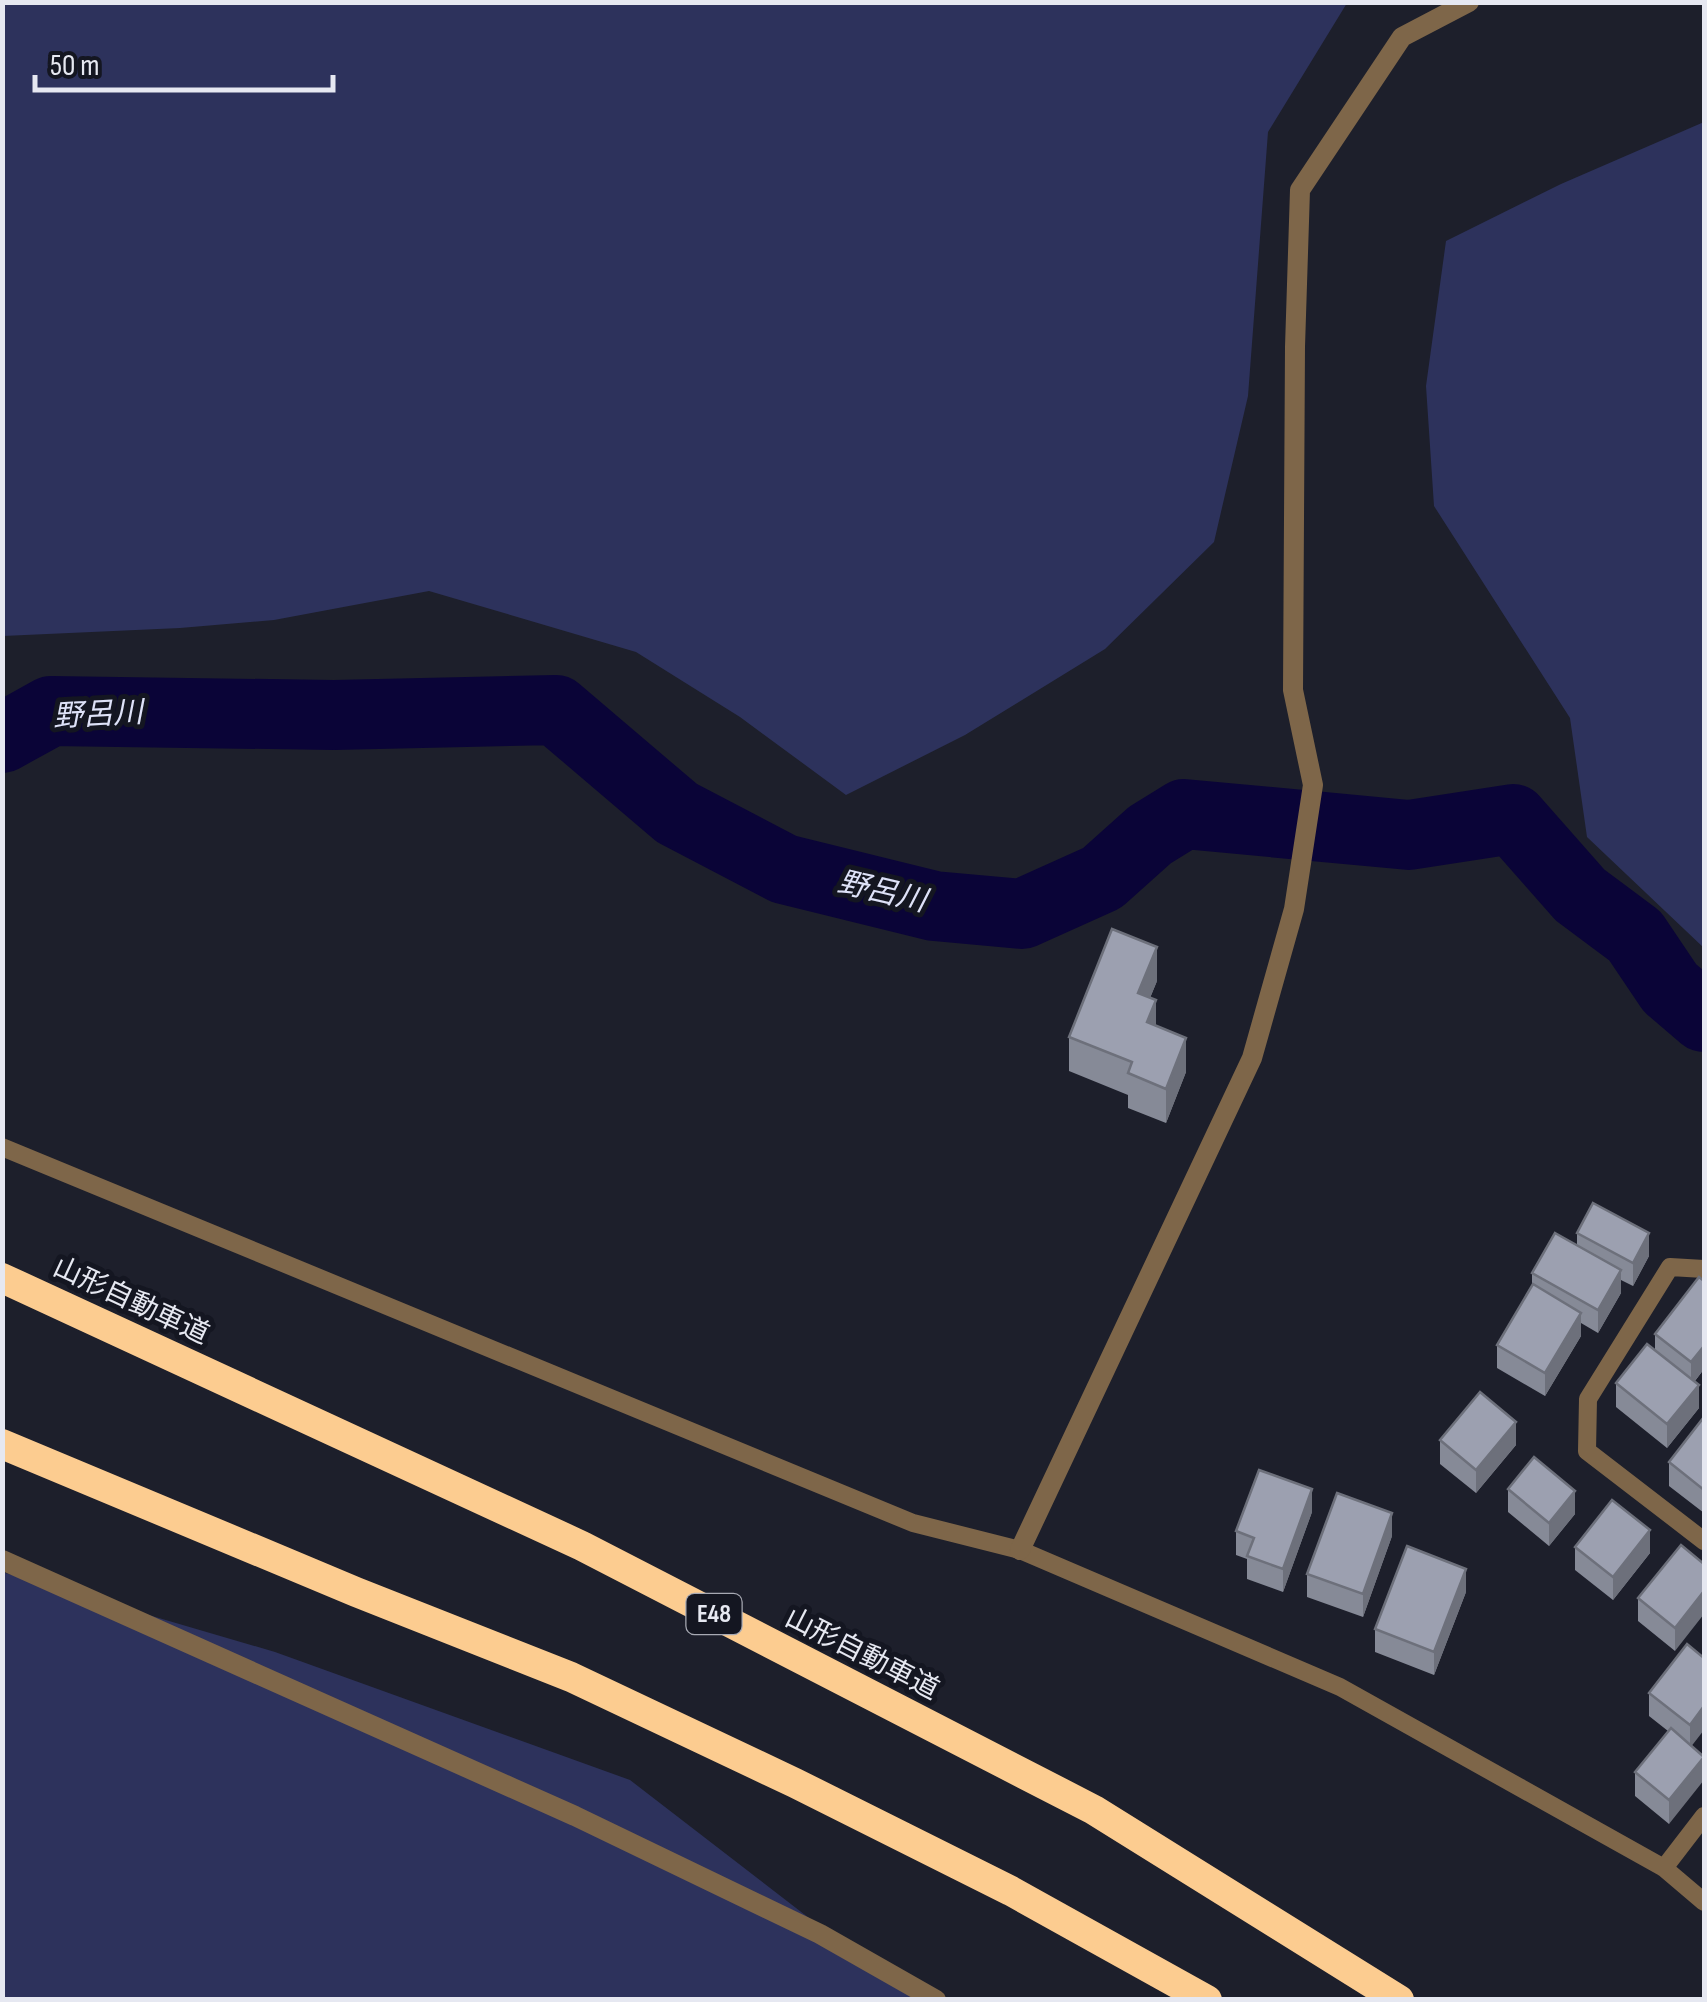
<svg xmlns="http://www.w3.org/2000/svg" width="1707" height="2002" font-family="'Sofia Sans Condensed','Noto Sans JP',sans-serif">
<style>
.green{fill:#2d325c}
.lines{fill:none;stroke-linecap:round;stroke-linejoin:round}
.river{stroke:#0a0437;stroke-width:70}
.service{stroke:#7e6649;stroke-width:18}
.minor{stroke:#7e6649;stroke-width:20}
.motorway{stroke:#fccc90;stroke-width:30}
.wall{fill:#868a97}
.shaded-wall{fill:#6d707b}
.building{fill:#9ca0b0;stroke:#6d707b;stroke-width:2.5}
.labels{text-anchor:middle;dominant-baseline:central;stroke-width:10;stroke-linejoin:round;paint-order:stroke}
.shield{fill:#141621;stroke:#a7a9b3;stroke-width:2.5}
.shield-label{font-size:25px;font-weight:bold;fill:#e6e8f1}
.street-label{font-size:28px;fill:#e6e8f1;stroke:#141621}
.water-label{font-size:30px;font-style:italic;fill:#dee2f8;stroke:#141621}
</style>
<rect width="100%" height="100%" fill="#1d1f2b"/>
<path class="green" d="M2,3L3,2L1347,3L1268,132L1248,396L1214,542L1105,649L965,735L846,795L740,717L636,652L429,591L274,620L180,628L3,636Z
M1704,122V948L1587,837L1570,718L1434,506L1426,386L1446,241L1561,184Z
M2,1572L275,1652L630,1780L914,1999H3Z"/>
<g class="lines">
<path class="river" d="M2,738L51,711L334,715L556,710L677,813L784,869L934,906L1022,914L1102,878L1150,835L1184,814L1409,835L1513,819L1580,895L1635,936L1670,988L1704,1017"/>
<path class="service" d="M2,1147L913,1523L1020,1550L1340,1687L1664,1868L1704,1902
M1704,1269L1670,1267L1588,1399L1587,1451L1704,1541
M1664,1868L1704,1816"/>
<path class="minor" d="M1020,1550L1252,1058L1294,909L1313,785L1293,690L1295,347L1300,190L1402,37L1469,2
M2,1560L575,1816L820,1934L936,2000"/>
<path class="motorway" d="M2,1278L582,1546L1094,1810L1399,2000
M2,1444L356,1592L571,1677L795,1783L1011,1891L1207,2000"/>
</g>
<path class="wall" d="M1157,981L1150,998L1156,1026L1186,1072L1166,1123L1128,1108V1095L1069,1071V1037Z
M1577,1233L1649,1256L1633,1286L1621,1280V1293L1598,1333L1581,1323V1336L1545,1396L1497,1368V1345L1532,1285V1273L1577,1246Z
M1704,1281V1369L1695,1381L1699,1408L1667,1448L1616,1407V1383L1655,1350V1334Z
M1704,1417V1513L1669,1486V1462Z
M1440,1440L1516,1445L1476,1493L1440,1464Z
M1508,1489L1575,1514L1549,1546L1508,1512Z
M1312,1512L1283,1592L1247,1579V1559L1236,1555V1531Z
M1392,1536L1363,1617L1307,1597V1574Z
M1681,1545L1675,1651L1638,1621V1598Z
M1575,1547L1650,1553L1613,1600L1575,1570Z
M1466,1592L1434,1675L1375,1652V1629Z
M1687,1644L1692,1746L1669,1824L1635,1796V1772L1668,1731L1649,1716V1693Z"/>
<path class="shaded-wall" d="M1157,947V981L1138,1027V993Z
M1156,1000V1035L1147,1022Z
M1186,1038V1072L1166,1123V1089Z
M1649,1233V1256L1633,1286V1263Z
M1621,1270V1293L1598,1333V1310Z
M1581,1313V1336L1545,1396V1373Z
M1704,1346V1369L1691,1386V1362Z
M1699,1385V1408L1667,1448V1424Z
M1516,1422V1445L1476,1493V1470Z
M1312,1489V1512L1283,1592V1569Z
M1575,1491V1514L1549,1546V1523Z
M1392,1513V1536L1363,1617V1594Z
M1650,1530V1553L1613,1600V1577Z
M1466,1569V1592L1434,1675V1652Z
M1704,1591V1614L1675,1651V1628Z
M1704,1706V1730L1690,1748V1725Z
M1704,1757V1780L1669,1824V1800Z"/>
<path class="building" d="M1112,929L1157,947L1138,993L1156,1000L1147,1022L1186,1038L1166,1089L1128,1073L1132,1062L1069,1037Z
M1593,1203L1649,1233L1633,1263L1577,1233Z
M1555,1233L1621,1270L1598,1310L1532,1273Z
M1699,1277L1704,1281V1346L1691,1362L1655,1334Z
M1533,1284L1581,1313L1545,1373L1497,1345Z
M1647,1344L1699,1385L1667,1424L1616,1383Z
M1480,1392L1516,1422L1476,1470L1440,1440Z
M1704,1417V1490L1669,1462Z
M1534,1457L1575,1491L1549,1523L1508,1489Z
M1259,1470L1312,1489L1283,1569L1247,1556L1254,1538L1236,1531Z
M1337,1493L1392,1513L1363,1594L1307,1574Z
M1612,1500L1650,1530L1613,1577L1575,1547Z
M1681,1545L1704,1564V1591L1675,1628L1638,1598Z
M1407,1546L1466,1569L1434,1652L1375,1629Z
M1687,1644L1704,1658V1706L1690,1725L1649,1693Z
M1671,1728L1704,1757L1669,1800L1635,1772Z"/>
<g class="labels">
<rect class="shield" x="686.5" y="1594" width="55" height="40" rx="8"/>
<g class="shield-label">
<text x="714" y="1614">E48</text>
</g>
<g class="street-label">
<text transform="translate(131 1301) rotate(25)">山形自動車道</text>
<text transform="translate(862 1654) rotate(27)">山形自動車道</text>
</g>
<g class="water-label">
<text transform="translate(98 715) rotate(-3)">野呂川</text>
<text transform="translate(882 892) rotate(13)">野呂川</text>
</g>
</g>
<rect width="1707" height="2002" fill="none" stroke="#e6e8f1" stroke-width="10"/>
<path d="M35 75v15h298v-15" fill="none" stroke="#e6e8f1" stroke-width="5"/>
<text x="50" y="75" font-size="30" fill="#e6e8f1" stroke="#141621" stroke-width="8" paint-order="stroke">50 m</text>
</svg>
